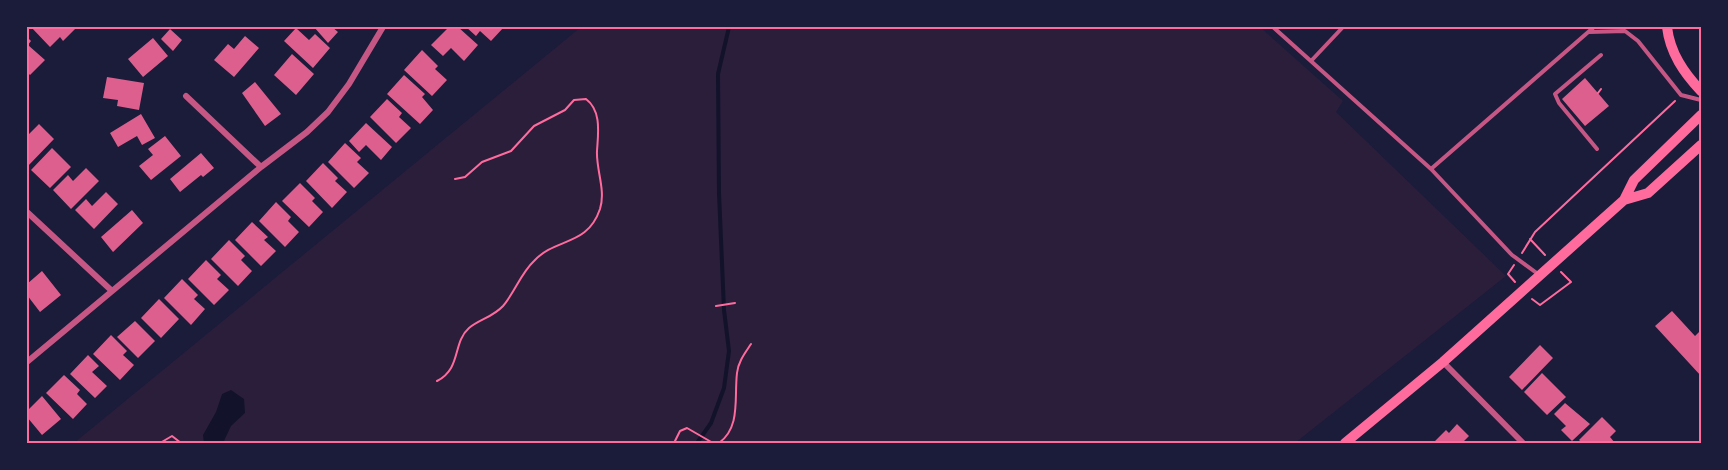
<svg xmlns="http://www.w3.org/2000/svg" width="1728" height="470" font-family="'Titillium Web',sans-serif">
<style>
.green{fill:#2a1e3b}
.water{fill:#12122b}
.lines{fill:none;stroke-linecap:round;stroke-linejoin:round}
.stream{stroke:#12122b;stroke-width:4}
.building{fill:#dd5f8e}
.path{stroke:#ff6b9d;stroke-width:2}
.service{stroke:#c65784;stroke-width:4}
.minor{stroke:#c65784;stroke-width:6}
.secondary{stroke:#ff6b9d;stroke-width:10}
.neatline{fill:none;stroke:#ff6b9d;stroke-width:2}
</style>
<rect width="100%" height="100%" fill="#1b1b3a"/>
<path class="green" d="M581,27H1260L1343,101L1336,112L1506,276L1295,443H74Z"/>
<path class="water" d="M231,390L244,399L245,413L231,426L223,443H204L203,435L216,412L222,394Z"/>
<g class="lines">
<path class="stream" d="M697,443L711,423L724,388L729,351L724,310L719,193L718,74L729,27"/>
</g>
<path class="building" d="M31,27H77L63,41L60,37L50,47Z
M314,27H332L338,32L328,43Z
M449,27H458L478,45L464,61L451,48L443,56L431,45Z
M466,27H504L491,41L480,31L476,36Z
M296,28L309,40L315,34L330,48L313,68L284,41Z
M170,29L182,40L173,51L161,39Z
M245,36L259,48L234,77L214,60L228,44L234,49Z
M27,37L31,41L28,45L45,60L30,75L27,72Z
M153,38L168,56L143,77L128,59Z
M422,50L438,66L435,69L447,80L432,96L404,70Z
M292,54L314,74L296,95L274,75Z
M404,75L425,94L422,97L433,110L420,124L387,94Z
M107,77L144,83L139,110L117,106L118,100L103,98Z
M1585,78L1609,106L1585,126L1562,99Z
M255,82L281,114L265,126L242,93Z
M387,99L402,113L399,117L411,128L396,143L370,117Z
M141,114L155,138L142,145L137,136L118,147L110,133Z
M366,123L392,147L381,160L366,145L359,152L349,141Z
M39,124L54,139L27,167V136Z
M165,136L181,156L151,180L139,166L153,155L148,149Z
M345,143L361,158L357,162L369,173L354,188L328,162Z
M52,148L71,167L50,188L31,170Z
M201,153L214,168L203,177L201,175L180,192L170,179Z
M323,163L338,178L335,181L347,192L332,208L306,181Z
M86,168L99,181L71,209L53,190L68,175L73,181Z
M300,183L315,198L312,201L323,212L309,227L282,201Z
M106,192L118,204L94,229L75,210L86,199L92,206Z
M276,202L291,217L288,221L299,232L285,247L259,221Z
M132,210L143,223L113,252L101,237Z
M252,222L268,237L264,240L276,251L261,266L235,240Z
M229,240L245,256L241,260L252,271L238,286L211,259Z
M206,260L221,275L217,279L229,290L214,305L188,279Z
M42,271L61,295L40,312L27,295V284Z
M182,279L198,295L194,299L205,309L191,325L164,298Z
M159,299L179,319L161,338L141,318Z
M1672,311L1695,336L1701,330V376L1655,326Z
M135,321L155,341L138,358L117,337Z
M111,335L127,351L123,355L134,365L120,380L93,354Z
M1540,345L1553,358L1522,390L1509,377Z
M88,355L99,366L92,372L107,386L95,398L70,374Z
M1542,373L1566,397L1547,415L1524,392Z
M64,375L80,390L77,394L87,404L73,419L46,393Z
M42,396L61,419L42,435L27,417V411Z
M1565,403L1590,424L1572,441L1561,430L1566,426L1554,414Z
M1602,417L1616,431L1610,437L1615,443H1582L1579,440Z
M1457,424L1469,436L1462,443H1433L1446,430L1449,433Z"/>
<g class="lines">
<path class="path" d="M1598,93L1601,89
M1530,239L1545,255
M1522,253L1535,232L1675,101
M1514,265L1508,274L1515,282
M1532,299L1540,305L1571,282L1561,272
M716,306L735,303
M437,381C462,368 452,343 469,328C480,319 493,317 503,306C515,292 521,273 534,261C556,237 587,247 600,209C606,190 596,170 597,151C598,134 602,111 586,99L574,100L565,110L534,126L511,151L482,162L465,177L455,179
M160,443L172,436L181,443
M674,443L680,431L687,428L713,443
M719,443C741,427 734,398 737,373C738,362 745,353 751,344"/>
<path class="service" d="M1273,27L1431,169L1512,255L1538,274
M1589,32L1625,31L1638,41L1681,95L1701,100
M1311,61L1343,27
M1597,149L1559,103L1555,94L1601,55
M1431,169L1594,27"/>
<path class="minor" d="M186,96L261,167
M27,212L112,291
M27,362L261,167L307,132L328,112L349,84L383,27
M1443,362L1523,443"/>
<path class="secondary" d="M1667,27C1670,53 1684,73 1701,91
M1624,200L1648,193L1701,145
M1345,443L1443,362L1624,200L1634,180L1701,115"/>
</g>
<rect width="1728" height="470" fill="none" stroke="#1b1b3a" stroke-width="57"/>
<rect x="28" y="28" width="1672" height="414" class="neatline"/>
</svg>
